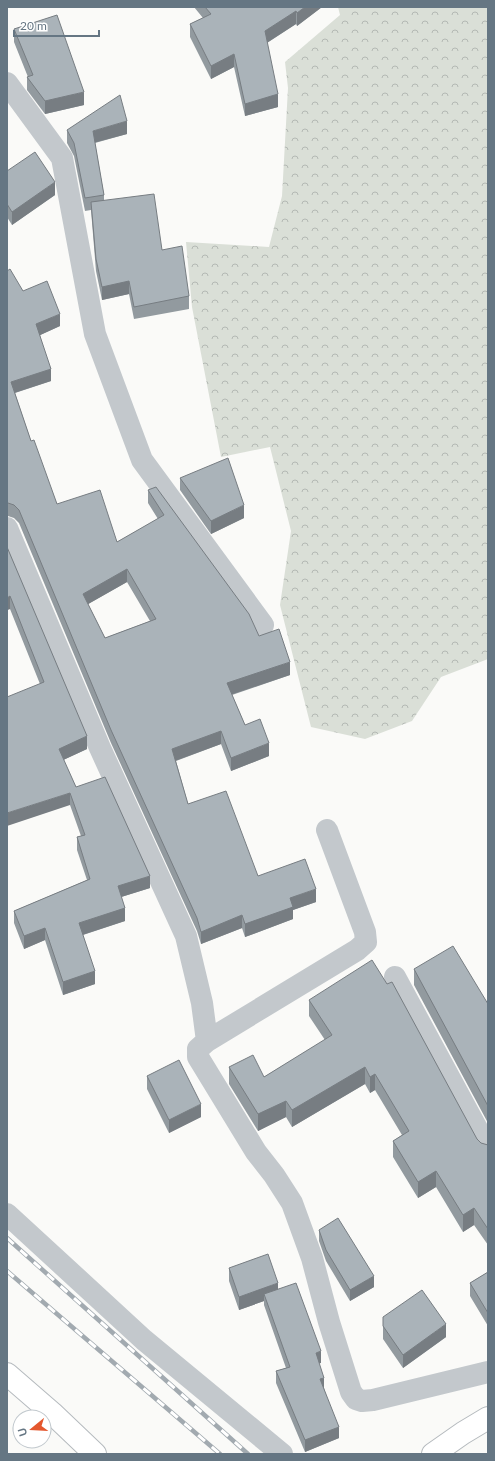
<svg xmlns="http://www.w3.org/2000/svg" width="495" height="1461" font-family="Lato,sans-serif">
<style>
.forest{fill:url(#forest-crowns)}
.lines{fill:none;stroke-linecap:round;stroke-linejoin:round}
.primary-casing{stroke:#b5babe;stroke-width:24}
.street{stroke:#c3c8cc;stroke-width:22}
.primary{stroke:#fff;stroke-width:22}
.rail-casing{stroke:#a2aab0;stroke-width:4.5}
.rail{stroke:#fff;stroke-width:3;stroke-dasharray:9;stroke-linecap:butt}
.wall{fill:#929a9f;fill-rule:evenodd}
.shaded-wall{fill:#777d82}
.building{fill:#aab3b9;stroke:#777d82;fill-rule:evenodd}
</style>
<defs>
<pattern id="forest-crowns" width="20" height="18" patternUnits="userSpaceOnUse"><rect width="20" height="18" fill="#dadfd7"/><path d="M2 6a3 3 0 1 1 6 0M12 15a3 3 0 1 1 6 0" fill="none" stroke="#b4b9b4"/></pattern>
</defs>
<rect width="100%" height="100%" fill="#fafaf8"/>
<path class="forest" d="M338,7H488V659L441,677L412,721L365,739L311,727L280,605L291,531L270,447L221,457L192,307L186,242L269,247L282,196L288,88L285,62L340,15Z"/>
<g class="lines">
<g class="primary-casing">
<path id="primary" d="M7,1374L52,1413L95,1454
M433,1454L463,1433L488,1418"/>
</g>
<path class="street" d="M7,83L62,158L95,334L142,460L263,625
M7,528L100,748L186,936L202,1003L207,1041L198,1049V1057L256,1152L274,1175L292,1203L312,1258L329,1322L351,1392L356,1399L362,1401L373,1400L488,1372
M395,977L488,1149
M207,1041L357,950L366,942L365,932L327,830
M7,1214L144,1340L282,1454"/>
<use href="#primary" class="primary"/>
<g class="rail-casing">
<path id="rail" d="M7,1238L248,1454
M7,1271L220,1454"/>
</g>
<use href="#rail" class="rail"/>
</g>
<path class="wall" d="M194,7H322L297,26L296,24L267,43L278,107L245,116L234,67L211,79L190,37V24L203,18Z
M14,29L84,105L45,114L27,90V77H28L14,42Z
M67,130L127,134L95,143L104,195V200L162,250L189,296V309L134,319L129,294L102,300L96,271L91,210L85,211L74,156L67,143Z
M7,171L55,195L12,225L7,217Z
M7,271L23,291L60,326L40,335L51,381L15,393L31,441L57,504L117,542L158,519L148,503V490L259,636L290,675L232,695L245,725L269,756L231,771L221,744L176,761L188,804L258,876L316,902L293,910V919L245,937L242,928L201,944L197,931L111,743L19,523L14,518L8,516H7ZM127,582L150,621L105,638L88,604Z
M180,478L244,518L211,534L180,490Z
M7,547L87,749L63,760L76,787L150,888L121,897L125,921L83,935L95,984L63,995L45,940L24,949L14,923V911L87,880L77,850V837L81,836L70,805L40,684L10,609L7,610Z
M414,969L488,1004V1123L414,985Z
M309,1000L477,1139L481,1143L488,1145V1245L474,1225L463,1232L436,1187L418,1198L393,1157V1141L402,1135L375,1090L370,1093L365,1084L292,1127L286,1117L258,1131L229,1084V1067L264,1077L325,1040L309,1016Z
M147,1076L201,1117L169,1133L147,1089Z
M319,1230L374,1287L350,1301L326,1261L319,1241Z
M229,1268L278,1289L321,1363H319L324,1388L339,1438L305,1452L276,1383V1371L286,1368L264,1305V1301L239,1310L229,1281Z
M488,1272V1326L470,1296V1283Z
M383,1317L446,1337L403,1368L383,1339Z"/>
<path class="shaded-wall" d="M305,7H322L297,26V13Z
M296,11V24L265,44V31Z
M234,54V67L211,79V66Z
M84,92V105L45,114V101Z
M278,94V107L245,116V104Z
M127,121V134L93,143V131Z
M55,182V195L12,225V212Z
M129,281V294L102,300V287Z
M60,314V326L36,337V324Z
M51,369V381L11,394V382Z
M244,505V518L211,534V521Z
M127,569V582L83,607V594Z
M10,596V609L7,610V598Z
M290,662V675L227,696V683Z
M221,731V744L172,762V749Z
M87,736V749L59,762V749Z
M269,743V756L231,771V758Z
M70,793V805L7,826V813Z
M150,876V888L118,898V886Z
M316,889V902L293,910V919L245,937V924L290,898Z
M125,908V921L79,936V923Z
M242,915V928L201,944V932Z
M45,928V940L24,949V936Z
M95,971V984L63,995V982Z
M365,1067V1084L292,1127V1110Z
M375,1074V1090L370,1093V1077Z
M286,1101V1117L258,1131V1114Z
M201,1104V1117L169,1133V1120Z
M436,1171V1187L418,1198V1182Z
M474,1208V1225L463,1232V1215Z
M374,1276V1287L350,1301V1290Z
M278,1283V1296L264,1294V1301L239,1310V1297Z
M446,1324V1337L403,1368V1355Z
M321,1351V1363L316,1364V1353Z
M324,1378V1389L320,1379Z
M339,1427V1438L305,1452V1440Z"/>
<path class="building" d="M205,7H305L297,13L296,11L265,31L278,94L245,104L234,54L211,66L190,24L211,14Z
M57,15L84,92L45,101L27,77L33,75L14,29Z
M120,95L127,121L93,131L104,195L85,198L74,143L67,130Z
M35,152L55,182L12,212L7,204V171Z
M154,194L162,250L182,246L189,296L134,307L129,281L102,287L96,259L91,202Z
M10,269L23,291L47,281L60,314L36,324L51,369L11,382L31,441L34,440L57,504L100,490L117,542L164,515L148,490L156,487L249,614L259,636L279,629L290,662L227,683L245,725L260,719L269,743L231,758L221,731L172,749L188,804L226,791L258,876L305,859L316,889L290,898L293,907L245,924L242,915L201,932L197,918L111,730L19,510L14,505L8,503H7V271ZM127,569L156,619L105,638L83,594Z
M228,458L244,505L211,521L180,478Z
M7,547L87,736L59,749L76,787L105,777L150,876L118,886L125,908L79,923L95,971L63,982L45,928L24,936L14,911L90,879L77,837L85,835L70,793L7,813V697L44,682L10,596L7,598Z
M453,946L488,1004V1106L414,969Z
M372,960L387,984L392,982L477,1139L481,1143L488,1145V1229L474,1208L463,1215L436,1171L418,1182L393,1141L409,1131L375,1074L370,1077L365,1067L292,1110L286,1101L258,1114L229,1067L253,1055L264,1077L332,1035L309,1000Z
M179,1060L201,1104L169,1120L147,1076Z
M338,1218L374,1276L350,1290L326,1250L319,1230Z
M268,1254L278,1283L239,1297L229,1268Z
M488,1272V1313L470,1283Z
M296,1283L321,1351L316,1353L324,1378L320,1379L339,1427L305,1440L276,1371L290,1367L264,1294Z
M422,1290L446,1324L403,1355L383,1326V1317Z"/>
<rect width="495" height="1461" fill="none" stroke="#657683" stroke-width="16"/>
<g transform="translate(32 1429) rotate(252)"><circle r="19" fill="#ffffff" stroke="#c1c8cd"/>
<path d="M0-3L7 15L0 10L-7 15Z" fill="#e4572e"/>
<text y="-6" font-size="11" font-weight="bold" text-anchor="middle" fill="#657683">U</text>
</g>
<path d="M14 30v6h85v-6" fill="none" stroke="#657683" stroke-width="2"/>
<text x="20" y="30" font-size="12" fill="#657683" stroke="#ffffff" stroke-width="3" paint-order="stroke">20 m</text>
</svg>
